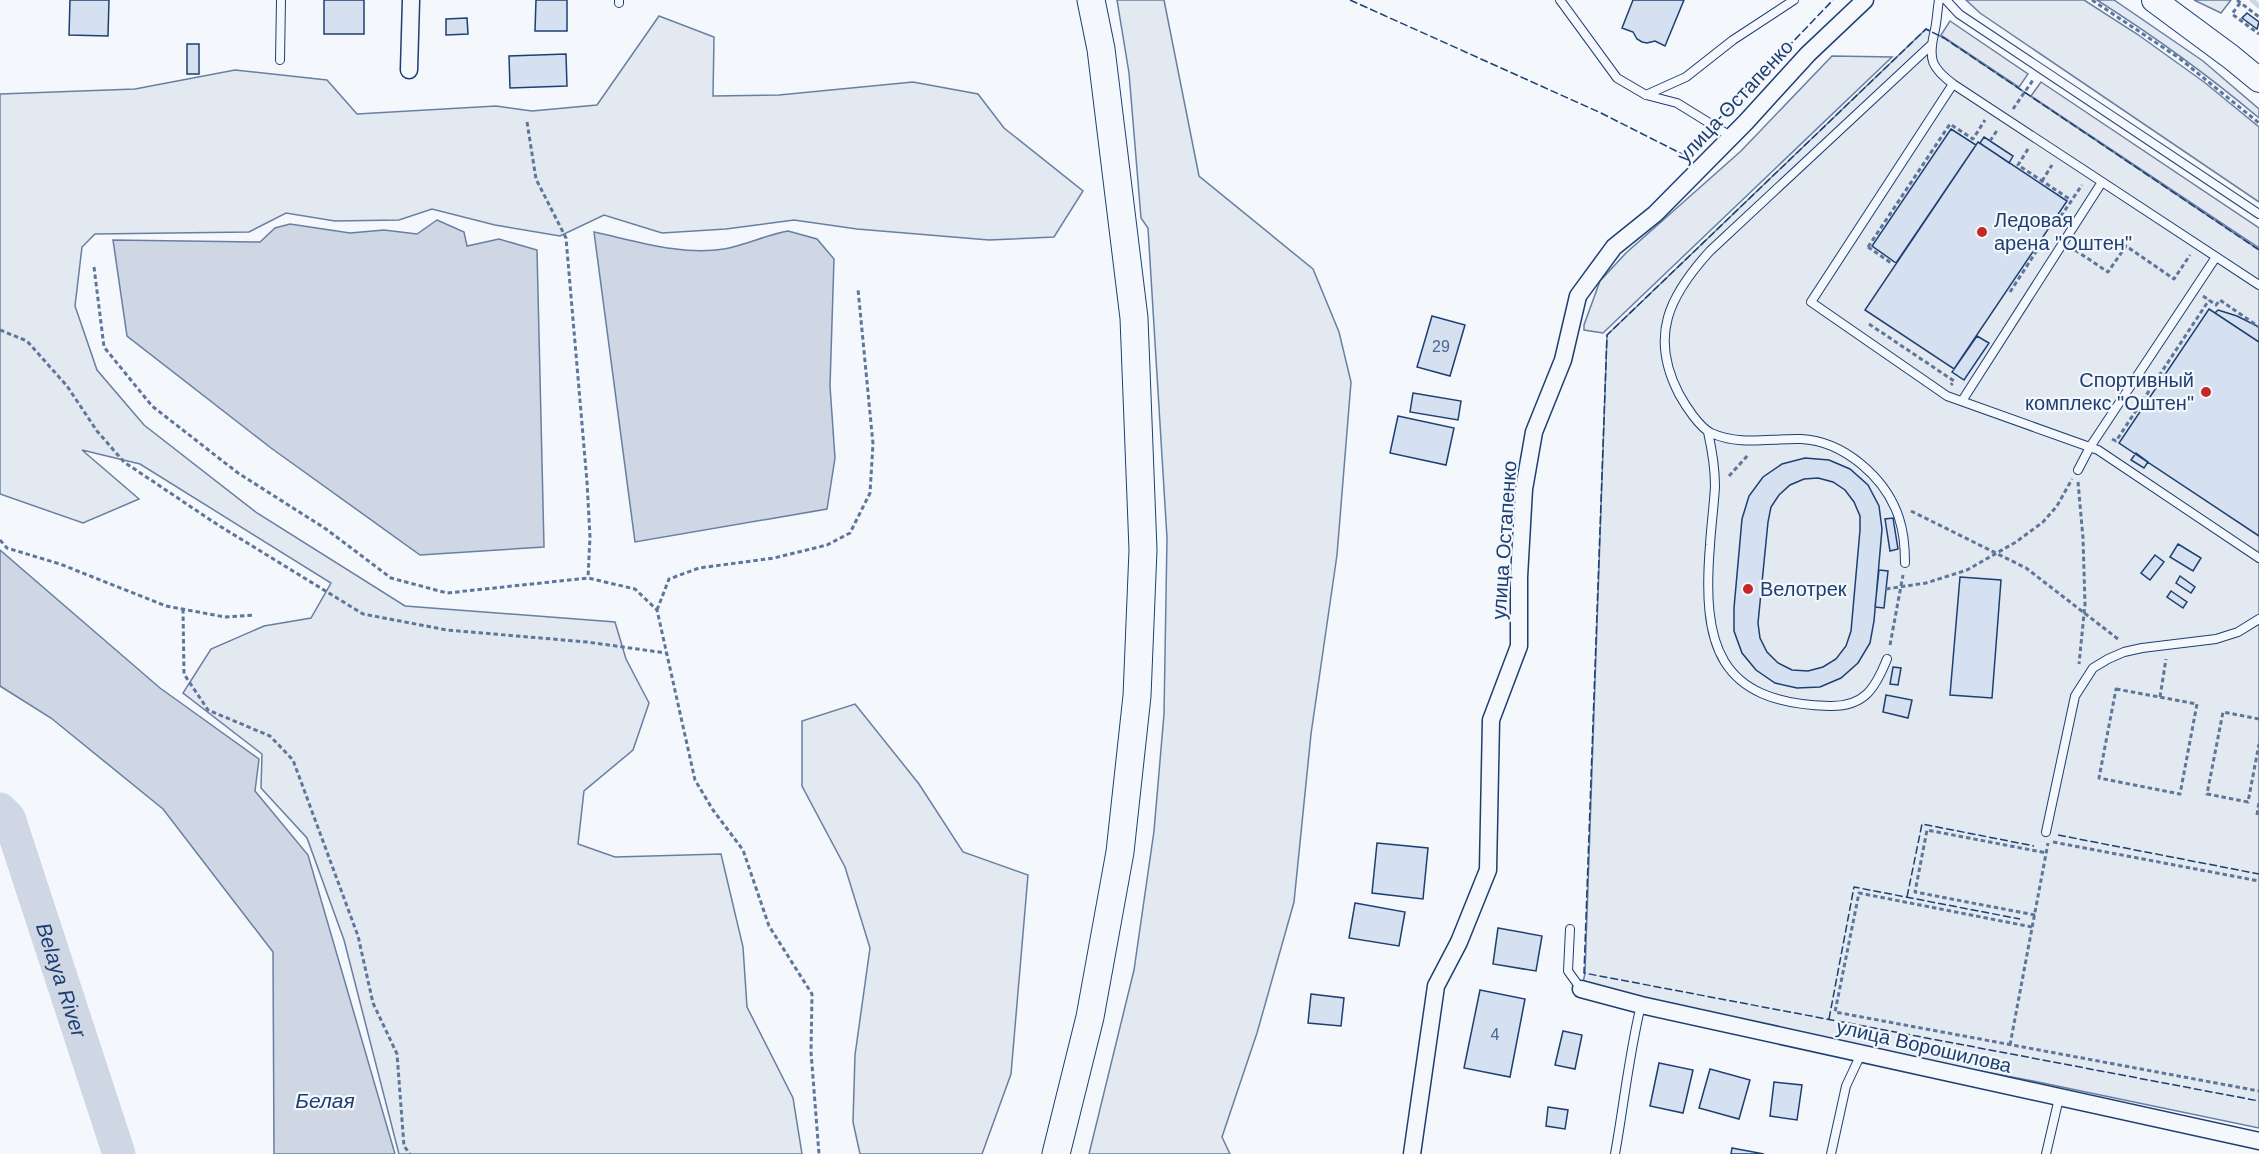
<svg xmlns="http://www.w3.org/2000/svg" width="2259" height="1154" font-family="Helvetica,sans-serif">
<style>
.green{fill:#e3e9f0;stroke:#687fa3;stroke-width:1.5}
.parking{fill:#e3e8f0;stroke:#687fa3;stroke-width:1.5}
.water{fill:#cfd7e4;stroke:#687fa3;stroke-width:1.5}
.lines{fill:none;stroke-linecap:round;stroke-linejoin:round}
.stream{stroke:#cfd7e4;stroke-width:5}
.river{stroke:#cfd7e4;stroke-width:33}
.building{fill:#d5e0f0;stroke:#1d3f73;stroke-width:1.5;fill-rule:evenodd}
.service-casing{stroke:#1d3f73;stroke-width:10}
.minor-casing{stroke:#1d3f73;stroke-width:19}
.secondary-casing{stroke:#1d3f73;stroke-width:26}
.primary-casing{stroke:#1d3f73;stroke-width:29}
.path{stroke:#5e769c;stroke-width:3;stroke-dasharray:4.5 3;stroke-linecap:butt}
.service{stroke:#f4f7fb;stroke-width:8}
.minor{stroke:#f4f7fb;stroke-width:16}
.secondary{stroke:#f4f7fb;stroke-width:24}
.primary{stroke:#f4f7fb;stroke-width:27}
.fence{stroke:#1d3f73;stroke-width:1.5;stroke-dasharray:8 3;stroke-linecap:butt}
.poi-dot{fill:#c62828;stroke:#f4f7fb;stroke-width:2}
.labels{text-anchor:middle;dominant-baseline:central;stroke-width:4.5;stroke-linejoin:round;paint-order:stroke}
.number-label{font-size:16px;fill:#4b6792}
.street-label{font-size:20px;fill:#1d3f73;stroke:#f4f7fb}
.poi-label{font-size:20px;fill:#1d3f73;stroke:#f4f7fb;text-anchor:start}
.water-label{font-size:21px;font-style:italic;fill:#1d3f73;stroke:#f4f7fb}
</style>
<rect width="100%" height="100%" fill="#f4f7fb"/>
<path class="green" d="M1117,0H1164L1199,176L1313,269L1339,332L1351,382L1337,555L1311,734L1294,902L1257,1033L1222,1137L1230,1154H1089L1134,970L1154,831L1164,714L1167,538L1148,228L1141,218L1129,73Z
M1966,0H2084L2137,34L2204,82L2259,127V202L1980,13Z
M2097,0H2114L2203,61L2259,109V118C2208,75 2154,36 2097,0Z
M2194,0H2231L2221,13Z
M659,16L714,37L713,96L779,95L913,82L978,94L1004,128L1083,191L1054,237L989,240L857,229L794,220L726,229L662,233L604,215L560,236L495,225L432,209L399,220L335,221L286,213L249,232L95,234L82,247L75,306L97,370L144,425L257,513L405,606L615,622L626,659L649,703L633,750L584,791L578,844L615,857L721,854L743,947L747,1007L793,1098L802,1154H399L344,940L307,838L261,788L262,754L183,693L211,649L264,626L311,618L331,583L140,464L82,450L139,499L83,523L0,494V94L135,89L235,70L327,80L357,114L496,106L532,111L597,105Z
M1926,29L1944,38L2259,250V1128L2033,1081L1769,1031L1582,988L1585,973L1607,335Z
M1832,56L1892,57L1603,333L1584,330V325L1600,281L1626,253L1741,151Z
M855,704L919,784L963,852L1028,875L1011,1074L982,1154H860L853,1122L855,1055L870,948L845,867L802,786V721Z"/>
<path class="parking" d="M1950,21L2028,74L2019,87L1941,35Z
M2041,82L2259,228V248L2031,96Z"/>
<path class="water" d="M437,220L464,232L467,246L499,239L537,250L544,547L420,555L271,448L127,336L113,240L260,242L275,228L290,224L350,233L384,230L417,234Z
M788,231L817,239L834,259L830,386L835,458L827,509L635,542L594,232C636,241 682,256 724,249C746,245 766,235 788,231Z
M0,550L160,688L259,759L255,791L308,855L395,1154H274L273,952L163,809L51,718L0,686Z"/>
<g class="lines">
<path class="stream" d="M2252,0L2259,6"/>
<path class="river" id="s1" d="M0,809L9,818L119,1154"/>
</g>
<path class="building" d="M70,0H109L108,36L69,35Z
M324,0H364V34H324Z
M536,0H567V31H535Z
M1633,0H1684L1665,46L1655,41L1647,43L1642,42L1637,39L1633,32L1622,28Z
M2247,13L2259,22L2257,29L2242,18Z
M467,18L468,34L446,35V19Z
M187,44H199V74H187Z
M566,54L567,86L510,88L509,56Z
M1951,129L1976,145L1896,263L1872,246Z
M1984,137L2013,156L2009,163L1980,143Z
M1978,142L2067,201L1954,369L1865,310Z
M2209,309L2259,342V536L2119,443Z
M2218,310L2237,316L2259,327V342L2215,313Z
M1432,316L1465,325L1450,376L1417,367Z
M1977,336L1989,343L1964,380L1952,372Z
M1413,393L1461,401L1458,420L1410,412Z
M1398,416L1454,428L1446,465L1390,453Z
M2136,453L2148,462L2144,468L2131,460Z
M1805,458L1829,460L1850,469L1868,485L1879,506L1882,529L1874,621L1870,643L1858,663L1841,678L1820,687L1797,688L1775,683L1756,670L1742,653L1734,631V608L1742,519L1749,496L1763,477L1782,464ZM1818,478L1833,482L1845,490L1854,502L1860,516V530L1851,631L1846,646L1836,659L1823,667L1808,671L1792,670L1778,663L1767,652L1760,638L1758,623L1768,522L1771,507L1779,495L1790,485L1804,479Z
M1893,518L1898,549L1890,551L1885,519Z
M2178,544L2201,558L2193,571L2170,557Z
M2155,555L2164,562L2150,580L2141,573Z
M1879,570L1888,571L1884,608L1875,607Z
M2180,576L2195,587L2191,593L2176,583Z
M1960,577L2001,580L1992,698L1950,695Z
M2171,591L2187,602L2183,608L2167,597Z
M1893,667L1901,668L1898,685L1890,684Z
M1886,695L1912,700L1908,718L1883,712Z
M1377,843L1428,848L1423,899L1372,893Z
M1355,903L1405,912L1399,946L1349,938Z
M1498,928L1542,936L1536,971L1493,964Z
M1480,990L1525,999L1510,1077L1464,1068Z
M1311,994L1344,998L1341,1026L1308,1023Z
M1563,1031L1582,1035L1575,1069L1555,1065Z
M1659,1063L1693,1070L1683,1113L1650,1106Z
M1710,1069L1750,1080L1739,1119L1699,1108Z
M1774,1082L1802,1085L1797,1120L1770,1116Z
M1548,1107L1568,1110L1565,1129L1546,1126Z
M1732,1148L1764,1154H1731Z"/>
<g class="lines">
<g class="service-casing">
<path id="service" d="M1560,0L1617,78L1646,95L1677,103L1732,137
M1939,0C1937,11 1937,23 1934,34C1928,60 1932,68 1953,84L1811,302L1947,396L2098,450L2259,558
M1946,0L1959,14L2259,214
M619,3V0
M280,60L281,0
M1953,84L2259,285
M1646,95L1686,77L1733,40L1794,0
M1962,401L2102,182
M1708,432C1712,450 1715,467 1715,486C1714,506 1711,526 1710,545C1702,644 1717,703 1829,706C1864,707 1875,689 1887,659
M2078,470L2090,447L2216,257
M1905,563C1905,548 1904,533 1899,518C1886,478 1844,441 1801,439C1770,438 1740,446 1711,433C1699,427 1685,405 1679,394C1649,336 1669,296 1710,251L1930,46
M2046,832L2075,696L2093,668L2108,659L2124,652L2142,648L2216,639L2238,632L2259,619
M1570,929L1568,971L1581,989
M1615,1154C1624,1104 1629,1054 1641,1005
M1831,1154L1846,1086L1861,1054
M2046,1154L2059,1098"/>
</g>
<g class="minor-casing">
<path id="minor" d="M409,70L411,0
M1581,989L1641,1005L2259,1141
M1412,1154L1436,986L1459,942L1488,870L1491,720L1519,646V577L1524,489L1534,432L1563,360L1578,296L1614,247L1655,214L1746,122L1808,54L1865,0"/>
</g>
<g class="secondary-casing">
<path id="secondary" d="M2154,0L2231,57L2259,80"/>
</g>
<g class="primary-casing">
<path id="primary" d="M1056,1154L1090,1017L1120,852L1137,696L1143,550L1134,318L1101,49L1091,0"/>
</g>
<path class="path" d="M2092,0L2179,58L2259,123
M2237,0L2259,17
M2240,3L2232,14L2259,34
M2013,109L2033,80
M527,122L536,179L566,238L587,482L590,537L588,578
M1990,141L1998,129
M2028,149L2018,165L2071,200
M2042,181L2052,165
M2063,221L2059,219L2082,185
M1868,247L1950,124L1973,139L1985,120
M1868,247L1891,263
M2075,250L2108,272L2126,246L2174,279L2190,255
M94,267L104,347L152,406L238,473L326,529L391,578L447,593L588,578L635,589L657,610L695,780L713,810L743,850L769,926L812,994L811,1052L819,1154
M2010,292L2043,241L2048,244
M2203,296L2216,305L2220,300L2259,327
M1869,324L1954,381L1951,385
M0,330L27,341L67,386L97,431L124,462L218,525L363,614L447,630L587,642L666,653
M2112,439L2116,441L2209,300
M1729,476L1749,454
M2078,482L2083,538L2085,604L2079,664
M1911,511L2026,568L2118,639
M0,540L7,548L60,564L166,606L225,617L254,615
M1886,589L1926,583L1967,570L2016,542L2043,522L2057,506L2072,479
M183,609L184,674L208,710L270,736L293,760L358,936L373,1003L397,1054L404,1146L410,1154
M657,610L669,579L699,568L774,558L827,545L850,533L870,493L873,444L858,289
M1890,645L1903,575
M2116,689L2197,704L2180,794L2099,778Z
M2160,697L2166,659
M2259,719L2223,712L2207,794L2248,802L2259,744
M2257,815L2259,802
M2053,842L2259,881
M2035,915L1915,892L1927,830L2047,853
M2032,927L1859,893L1835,1012L2259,1091
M2010,1045L2048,843"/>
<use href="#service" class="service"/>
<use href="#minor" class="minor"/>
<use href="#secondary" class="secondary"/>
<use href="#primary" class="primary"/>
<path class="fence" d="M1350,0L1601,113L1684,155L1833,0
M2259,250L1944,38L1926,29L1607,335L1584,973L2259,1101
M2058,835L2259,874
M1907,897L1922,824L2034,846
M1829,1019L1854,887L2020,919"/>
</g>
<g class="poi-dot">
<circle cx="1982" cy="232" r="6"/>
<circle cx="2206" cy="392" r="6"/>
<circle cx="1748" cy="589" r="6"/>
</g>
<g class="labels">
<g class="number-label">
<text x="1441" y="346">29</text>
<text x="1495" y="1034">4</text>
</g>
<g class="street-label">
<text transform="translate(1735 101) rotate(-47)">улица Остапенко</text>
<text transform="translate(1504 540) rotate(-86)">улица Остапенко</text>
<text transform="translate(1924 1046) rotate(13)">улица Ворошилова</text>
</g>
<g class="poi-label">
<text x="1994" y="220">Ледовая<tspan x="1994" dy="23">арена "Оштен"</tspan></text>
<text x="2194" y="380" text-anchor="end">Спортивный<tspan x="2194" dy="23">комплекс "Оштен"</tspan></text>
<text x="1760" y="589">Велотрек</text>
</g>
<g class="water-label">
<text stroke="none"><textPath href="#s1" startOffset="183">Belaya River</textPath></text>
<text x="325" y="1100">Белая</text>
</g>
</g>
</svg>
